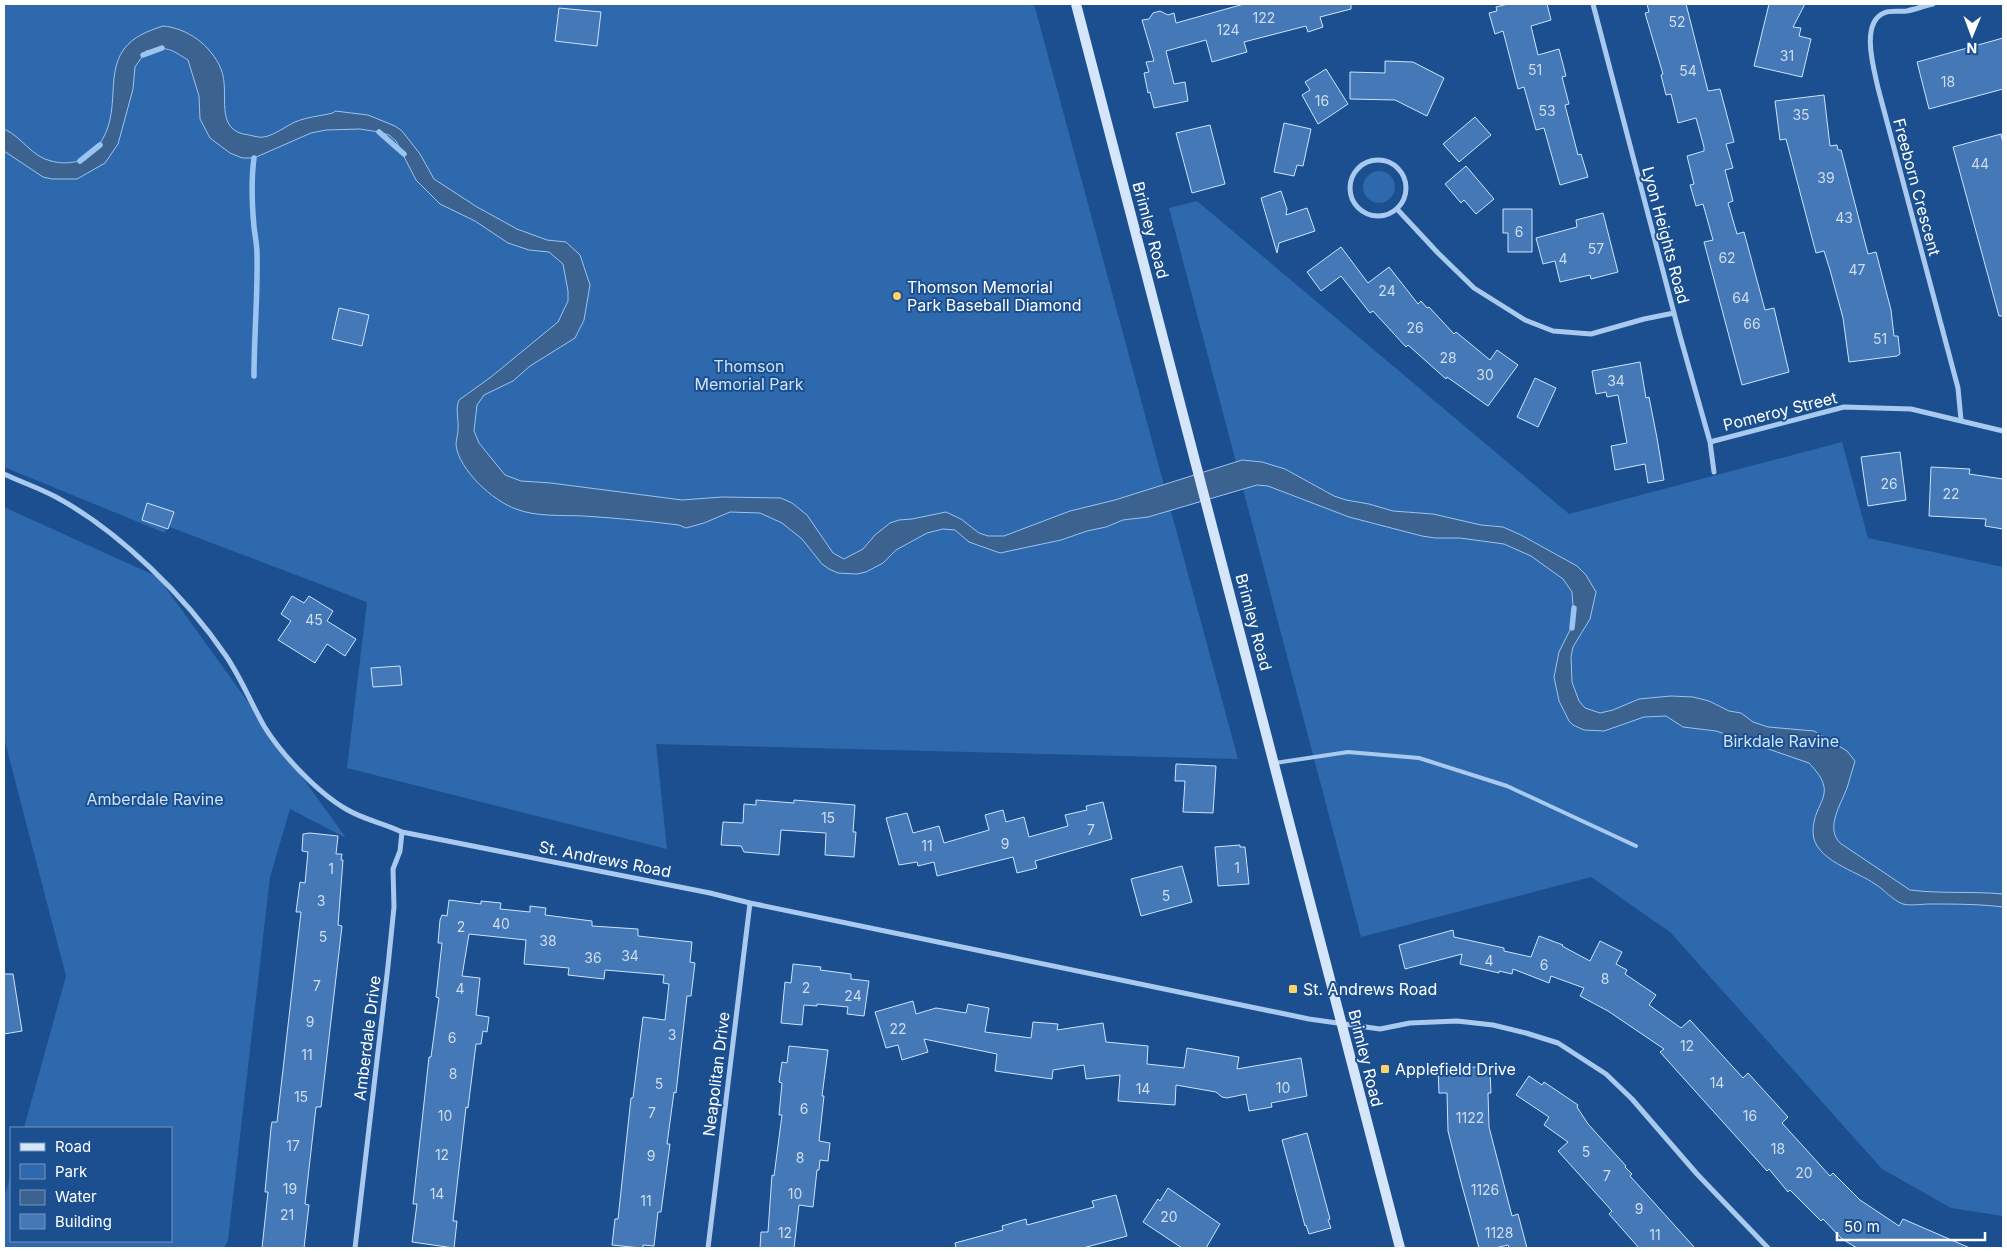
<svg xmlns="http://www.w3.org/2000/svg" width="2007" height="1252" font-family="Inter,sans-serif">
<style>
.green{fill:#2e69ad}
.water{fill:#3c6290;stroke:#9cc4f0}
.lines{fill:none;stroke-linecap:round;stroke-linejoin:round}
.stream{stroke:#9cc4f0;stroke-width:5.5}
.building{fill:#4478b7;stroke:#cfe3fa}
.service{stroke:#a9c9ee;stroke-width:4}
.minor{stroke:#a9c9ee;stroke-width:5}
.secondary{stroke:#d6e6fa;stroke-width:10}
.poi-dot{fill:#ffd166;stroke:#1b4f8f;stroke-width:2}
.labels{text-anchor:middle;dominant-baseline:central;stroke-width:4;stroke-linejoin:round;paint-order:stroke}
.number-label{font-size:14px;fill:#d0dded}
.street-label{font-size:16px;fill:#fff;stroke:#1b4f8f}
.poi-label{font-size:16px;fill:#fff;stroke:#1b4f8f;text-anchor:start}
.park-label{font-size:16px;fill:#cfe3fa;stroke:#1b4f8f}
</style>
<rect width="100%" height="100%" fill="#1b4f8f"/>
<path class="green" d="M4,4H1034L1238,759L656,744L667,849L347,768L367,602L167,526L165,533L4,467Z
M1363 187a16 16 0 1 1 32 0a16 16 0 1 1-32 0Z
M1197,201L1569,514L1842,442L1868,538L2003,567V1216L1951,1208L1882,1169L1670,932L1591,877L1361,937L1169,208Z
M4,507L158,577L346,838L290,809L270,877L228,1240L224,1248H4V1198L11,1174V1241H171V1128H24L66,976L4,738Z"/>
<path class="water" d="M163,26C187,28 211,45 221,69C231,93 212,131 249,135C254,136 260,138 264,137C275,135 286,126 295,122C307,117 320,116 333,113L335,111L368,115L395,126L402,131L420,154L434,179L477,207L517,229L547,240L566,242L580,255L590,285L584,320L575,338L530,366L513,381L484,395L477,405L474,431L479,443L505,475L521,481L551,483L682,500L722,497L781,498L792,503L807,515L833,553L844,559L863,549L875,535L890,523L899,520L912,519L946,512L961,519L979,533L988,536H1004L1070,511L1115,500L1242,460L1262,462L1285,469L1334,496L1346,500L1369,504L1393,511L1433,514L1481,525L1503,527L1521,535L1577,566L1586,575L1596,592L1590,619L1573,647L1571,657L1572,682L1579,701L1585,708L1600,713L1613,710L1639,699L1671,696L1693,697L1709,701L1729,711L1741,713L1753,722L1768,727L1814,731L1847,751L1855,761C1852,770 1850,779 1847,788C1841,804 1825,828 1840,843L1910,890C1941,894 1972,891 2003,894V907C1979,904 1955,904 1930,904C1922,904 1911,906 1903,904C1892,900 1885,890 1875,884C1857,871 1813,860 1813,832C1813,800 1841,796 1809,763L1716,731L1683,727L1666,716L1644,717L1604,731L1584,730L1573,725L1569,721L1559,701L1554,677L1559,652L1574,622L1572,592L1563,579L1531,556L1504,544L1460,538H1435L1422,536L1349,517L1268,486L1257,485L1148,517L1123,520L1106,527L1087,531L1061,540L1000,553L969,542L955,530L943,529L927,533L896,550L883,563L866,572L857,574L838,573L829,569L822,564L802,539L782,523L760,513L730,512L704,523L686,528L679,525C647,521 616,518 584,516C563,515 536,517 516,509C493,501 459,470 456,445C456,440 458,434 458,430C459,420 455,409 459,400L491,377L558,322L568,301V291L563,264L549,252L529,250L508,243L475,221L440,204L416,180L396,141L389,135L379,132L360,129L326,130L311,133L254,158H242L230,153L210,138L200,119L199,96L188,60C170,49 168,46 146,51L135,67L133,89L118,144L105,163L77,179H52L43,177L4,151V129C21,136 32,157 51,161C66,165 82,163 93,152C125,118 103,78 124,49C134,36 148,31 163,26Z"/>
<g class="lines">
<path class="stream" d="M143,55L162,48
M379,132L404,154
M254,158C251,180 252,205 254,227C255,236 257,244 257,254C258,294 254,335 254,376
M80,161L100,145
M1572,628L1574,608"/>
</g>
<path class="building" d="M1244,4H1351V9L1320,17L1323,27L1308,32L1306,26L1244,42L1247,52L1212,62L1206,40L1166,51L1174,84L1185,82L1188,101L1154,108L1150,92L1148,93L1144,73L1149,72L1146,62L1154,61L1142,20L1149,19L1153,13L1160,11L1168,15L1174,13L1176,23Z
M1508,4H1547L1551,20L1531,26L1538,55L1559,49L1566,76L1562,77L1569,104L1565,105L1578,155L1581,154L1588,177L1560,185L1544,128L1536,130L1524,87L1518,89L1503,31L1495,34L1489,13L1497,11L1496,7Z
M1647,4H1686L1708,91L1720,89L1734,142L1726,144L1733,168L1725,170L1733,201L1728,203L1737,234L1744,232L1765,310L1774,308L1789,372L1742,385L1704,242L1713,240L1703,204L1696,206L1690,185L1694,184L1687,156L1704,151V147L1696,118L1678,123L1671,94L1666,95L1661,75L1663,74L1645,13L1649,12Z
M1769,4H1805L1793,27L1801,28L1799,36L1811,39L1802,77L1754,66Z
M559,8L601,12L597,46L555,41Z
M2003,38V89L1929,109L1917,62Z
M1385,61L1413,62L1444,78L1427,116L1395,100L1350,99V72L1385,73Z
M1326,69L1348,104L1318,124L1302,95L1310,90L1305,82Z
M1824,95L1830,146L1837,145L1838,150H1841L1868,254L1876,252L1891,310L1894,336H1898L1900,354L1897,356L1849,362L1843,318L1830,270L1824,251L1816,253L1786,139L1780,140L1775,101Z
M1475,117L1491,135L1459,162L1443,144Z
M1284,123L1311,129L1303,166L1297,165L1294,176L1274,172Z
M1210,125L1225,184L1192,193L1176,133Z
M2001,134L2003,143V316H1999L1953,147Z
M1466,166L1494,199L1476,214L1464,200L1461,203L1445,184Z
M1281,191L1287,209L1286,215L1307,208L1315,231L1279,243L1277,253L1261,198Z
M1503,209H1532V252H1508V233H1503Z
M1603,213L1618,272L1591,279L1590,275L1560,282L1555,261L1543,264L1536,238L1577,227L1576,220Z
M1341,247L1368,283L1389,267L1418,304L1421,301L1427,308L1429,307L1454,334L1456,332L1490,360L1497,350L1518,365L1488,406L1447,377L1446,379L1408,345L1406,347L1373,311L1370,313L1341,276L1321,291L1307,272Z
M339,308L369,315L362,346L332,339Z
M1640,362L1646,398L1649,397L1657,438L1664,480L1648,483L1645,464L1615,470L1611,446L1627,443L1618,395L1607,397L1606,392L1596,394L1592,371Z
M1535,378L1556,388L1538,427L1517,417Z
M1900,452L1906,500L1868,506L1861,457Z
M1931,467L1970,469L1969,474L2003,479V529L1985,526L1986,519L1929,516Z
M147,503L174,512L168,529L142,520Z
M292,596L304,603L309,596L333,611L327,621L356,639L345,656L327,644L315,663L278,640L291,621L281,614Z
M400,666L402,685L373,687L371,668Z
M1176,764L1216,766L1213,813L1183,812L1185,781H1175Z
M756,800L794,803V800L855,805L853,832H856L854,857L825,855L826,833L781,830L779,855L744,852L741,846L721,845L723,822L743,823L744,804L756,805Z
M1103,802L1112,839L1035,861L1037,868L1017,873L1013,857L937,876L934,862L918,866L917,862L899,865L886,818L907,813L913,833L939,826L944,843L989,830L985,815L1003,810L1006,822L1024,817L1029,837L1068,826L1065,815L1087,810L1086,806Z
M310,833L338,836L336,854H342L341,860H343L338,925L342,926L321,1107H316L305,1204L309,1205L304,1248H262L268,1192H265L271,1128L272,1122H277L301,912H296L300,882L305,883L308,852L302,851L303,834Z
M1240,845V847H1245L1249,884L1218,886L1215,847Z
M1182,866L1192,902L1141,916L1131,879Z
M449,900L481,904V901L501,903L500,909L530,912V906L546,908L545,915L592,921V926L638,929V936L692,942L690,962L695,963L691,996H687L676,1093L674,1092L667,1144H670L661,1212H658L654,1246L643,1245V1248H641L612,1245L615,1219H618L631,1098H633L643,1017L665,1020L669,984L663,983L664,975L605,970L604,979L568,975L569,968L524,964L526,940L469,934L462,976L480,978L476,1015L489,1017L487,1032L483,1031L481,1044H476L468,1108L466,1107L453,1221H457L454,1248L412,1242L417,1204H413L429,1057H431L439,998L436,997L442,943H438L440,920L442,915L447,916Z
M1453,930L1454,937L1504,948V951L1531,957L1539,936L1563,945L1562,946L1590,961L1600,941L1622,952L1616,964L1627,970L1625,974L1656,995L1649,1005L1681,1028L1690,1020L1743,1078L1748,1073L1788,1117L1782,1123L1830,1176L1833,1173L1860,1200L1899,1226L1903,1219L1970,1248H1857L1842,1239L1823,1219L1821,1221L1790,1190L1788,1192L1769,1169L1767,1171L1660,1052L1664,1049L1608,1011L1580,996L1584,988L1551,976L1549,983L1513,969L1512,974L1499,971V973L1460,964L1462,954L1405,969L1399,945Z
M793,964L821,967L820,970L851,974V979L869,981L864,1016L847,1014L848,1007L817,1004V1006L804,1005L802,1025L781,1023L785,982L791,983Z
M4,974H13L22,1031L4,1034Z
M913,1001L916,1014L936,1008L966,1013L968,1004L989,1008L985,1032L1031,1038L1033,1022L1058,1024L1057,1030L1103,1023L1106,1042L1148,1046L1147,1064L1184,1068L1187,1048L1239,1057L1237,1069L1301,1058L1307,1096L1271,1103L1272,1107L1249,1111L1246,1094L1227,1098L1222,1097L1216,1092L1176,1085L1175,1105L1118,1101L1120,1075L1086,1079L1084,1065L1053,1070L1052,1079L995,1071L997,1054L924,1039L928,1052L902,1060L898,1045L886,1048L875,1012Z
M789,1046L828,1050L822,1096H824L819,1141L830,1143L828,1161L820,1160L819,1170H817L813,1207L799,1205L794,1248H760L761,1232H768L772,1175L774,1176L782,1115H779L782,1083L779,1082L782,1062L787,1063Z
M1479,1067V1072H1490L1491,1093H1488L1489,1127L1512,1216L1518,1214L1527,1248H1509L1508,1245L1495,1248H1479L1461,1182L1448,1131L1447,1093H1439L1438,1068Z
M1529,1076L1542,1085L1544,1082L1578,1105L1577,1107L1588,1124L1626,1166L1625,1167L1632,1174L1630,1176L1695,1248H1639L1609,1214L1612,1211L1558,1151L1568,1142L1544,1125L1549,1117L1516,1095Z
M1307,1133L1330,1219L1328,1220L1331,1228L1309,1234L1306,1225L1305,1226L1282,1140Z
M1168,1188L1220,1224L1206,1248H1182L1143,1222L1158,1199L1160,1201Z
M1116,1195L1127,1236L1083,1248H956L955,1243L1003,1230L1002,1226L1026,1219L1027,1225L1094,1207L1092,1201Z"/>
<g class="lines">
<path class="service" d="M1275,763L1348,752L1419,758L1507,786L1636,846"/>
<path class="minor" d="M1593,4L1680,336L1710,442L1714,472
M1933,4C1924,6 1916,9 1907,11C1900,12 1890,10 1884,13C1860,23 1874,69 1878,88L1958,388L1961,420
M1350 188a28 28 0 1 1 56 0a28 28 0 1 1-56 0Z
M1397,209L1438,253L1474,288L1525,320L1553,331L1591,334L1644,319L1674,313
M1710,442L1844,407L1911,409L2003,431
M4,474C21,482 39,488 56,497C119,531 186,597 226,656C241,678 251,703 264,726C281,754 318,793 346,809C364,820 384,823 402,832L710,893L750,903L1309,1019L1380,1029L1410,1023L1457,1021L1493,1025L1526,1033L1558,1043L1606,1074L1632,1099L1697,1174L1768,1248
M355,1248L388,966L394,907L393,869L400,851L402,832
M708,1248L750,903"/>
<path class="secondary" d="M1076,4L1400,1248"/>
</g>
<g class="poi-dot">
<circle cx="897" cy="296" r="5"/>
<rect x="1288" y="984" width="10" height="10" rx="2.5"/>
<rect x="1380" y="1064" width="10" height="10" rx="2.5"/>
</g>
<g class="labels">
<g class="number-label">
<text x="1264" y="17">122</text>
<text x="1677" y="21">52</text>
<text x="1228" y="29">124</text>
<text x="1787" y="55">31</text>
<text x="1535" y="69">51</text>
<text x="1688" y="70">54</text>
<text x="1948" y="81">18</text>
<text x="1322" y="100">16</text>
<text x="1547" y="110">53</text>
<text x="1801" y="114">35</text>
<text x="1980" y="163">44</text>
<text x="1826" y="177">39</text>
<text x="1844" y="217">43</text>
<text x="1519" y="231">6</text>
<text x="1596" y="248">57</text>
<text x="1727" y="257">62</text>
<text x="1563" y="258">4</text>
<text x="1857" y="269">47</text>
<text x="1387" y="290">24</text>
<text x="1741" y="297">64</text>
<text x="1752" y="323">66</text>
<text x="1415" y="327">26</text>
<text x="1880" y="338">51</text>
<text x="1448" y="357">28</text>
<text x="1485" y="374">30</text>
<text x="1616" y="380">34</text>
<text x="1889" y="483">26</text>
<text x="1951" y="493">22</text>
<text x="314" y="619">45</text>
<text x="828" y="817">15</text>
<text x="1091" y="829">7</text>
<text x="1005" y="843">9</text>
<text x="927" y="845">11</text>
<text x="1237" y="867">1</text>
<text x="331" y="868">1</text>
<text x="1166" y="895">5</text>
<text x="321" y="900">3</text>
<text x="501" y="923">40</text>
<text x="461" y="926">2</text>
<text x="323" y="936">5</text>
<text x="548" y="940">38</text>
<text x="630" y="955">34</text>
<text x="593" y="957">36</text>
<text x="1489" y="960">4</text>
<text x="1544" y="964">6</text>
<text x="1605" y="978">8</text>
<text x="317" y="985">7</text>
<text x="806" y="987">2</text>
<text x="460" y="988">4</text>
<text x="853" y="995">24</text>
<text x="310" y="1021">9</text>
<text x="898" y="1028">22</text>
<text x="672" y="1034">3</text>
<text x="452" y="1037">6</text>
<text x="1687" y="1045">12</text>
<text x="307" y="1054">11</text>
<text x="453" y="1073">8</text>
<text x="1717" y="1082">14</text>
<text x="659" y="1083">5</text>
<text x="1283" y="1087">10</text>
<text x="1143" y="1088">14</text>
<text x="301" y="1096">15</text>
<text x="804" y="1108">6</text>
<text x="652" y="1112">7</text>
<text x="445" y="1115">10</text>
<text x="1750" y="1115">16</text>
<text x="1470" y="1117">1122</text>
<text x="293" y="1145">17</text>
<text x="1778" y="1148">18</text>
<text x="1586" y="1151">5</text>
<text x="442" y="1154">12</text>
<text x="651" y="1155">9</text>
<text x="800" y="1157">8</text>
<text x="1804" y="1172">20</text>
<text x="1607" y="1175">7</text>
<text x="290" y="1188">19</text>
<text x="1485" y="1189">1126</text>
<text x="437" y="1193">14</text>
<text x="795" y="1193">10</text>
<text x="646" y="1200">11</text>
<text x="1639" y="1208">9</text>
<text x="287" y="1214">21</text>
<text x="1169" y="1216">20</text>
<text x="785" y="1232">12</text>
<text x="1499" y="1232">1128</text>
<text x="1655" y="1234">11</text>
</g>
<g class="street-label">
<text transform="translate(1917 187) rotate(75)">Freeborn Crescent</text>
<text transform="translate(1151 230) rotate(75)">Brimley Road</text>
<text transform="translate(1666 235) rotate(75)">Lyon Heights Road</text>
<text transform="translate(1780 411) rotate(-14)">Pomeroy Street</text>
<text transform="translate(1254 622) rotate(75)">Brimley Road</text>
<text transform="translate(605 859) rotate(11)">St. Andrews Road</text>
<text transform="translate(367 1038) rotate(-83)">Amberdale Drive</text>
<text transform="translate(1366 1058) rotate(76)">Brimley Road</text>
<text transform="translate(716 1074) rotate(-83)">Neapolitan Drive</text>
</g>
<g class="poi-label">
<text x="907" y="287">Thomson Memorial<tspan x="907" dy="18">Park Baseball Diamond</tspan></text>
<text x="1303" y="989">St. Andrews Road</text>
<text x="1395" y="1069">Applefield Drive</text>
</g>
<g class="park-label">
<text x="749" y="366">Thomson<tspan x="749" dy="18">Memorial Park</tspan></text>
<text x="1781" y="741">Birkdale Ravine</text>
<text x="155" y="799">Amberdale Ravine</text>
</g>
</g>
<rect width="2007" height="1252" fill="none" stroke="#ffffff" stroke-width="10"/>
<rect x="10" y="1127" width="162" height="115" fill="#1b4f8f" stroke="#7695bc"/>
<rect x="20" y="1143" width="25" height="8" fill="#d6e6fa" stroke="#7695bc"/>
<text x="55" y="1152" font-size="15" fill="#ffffff">Road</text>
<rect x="20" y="1164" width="25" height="15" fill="#2e69ad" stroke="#7695bc"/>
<text x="55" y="1177" font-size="15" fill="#ffffff">Park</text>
<rect x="20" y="1190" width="25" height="15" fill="#3c6290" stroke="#7695bc"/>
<text x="55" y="1202" font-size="15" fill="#ffffff">Water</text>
<rect x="20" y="1214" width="25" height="15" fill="#4478b7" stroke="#7695bc"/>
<text x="55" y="1227" font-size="15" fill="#ffffff">Building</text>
<g transform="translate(1972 35) rotate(181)" stroke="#1b4f8f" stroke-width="4" paint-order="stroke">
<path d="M0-4L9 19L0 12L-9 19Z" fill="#ffffff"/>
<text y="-8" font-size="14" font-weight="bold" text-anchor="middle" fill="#ffffff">N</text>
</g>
<path d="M1837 1232v8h148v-8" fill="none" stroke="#ffffff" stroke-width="2.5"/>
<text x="1844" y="1232" font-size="15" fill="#ffffff" stroke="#1b4f8f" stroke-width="4" paint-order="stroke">50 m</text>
</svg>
